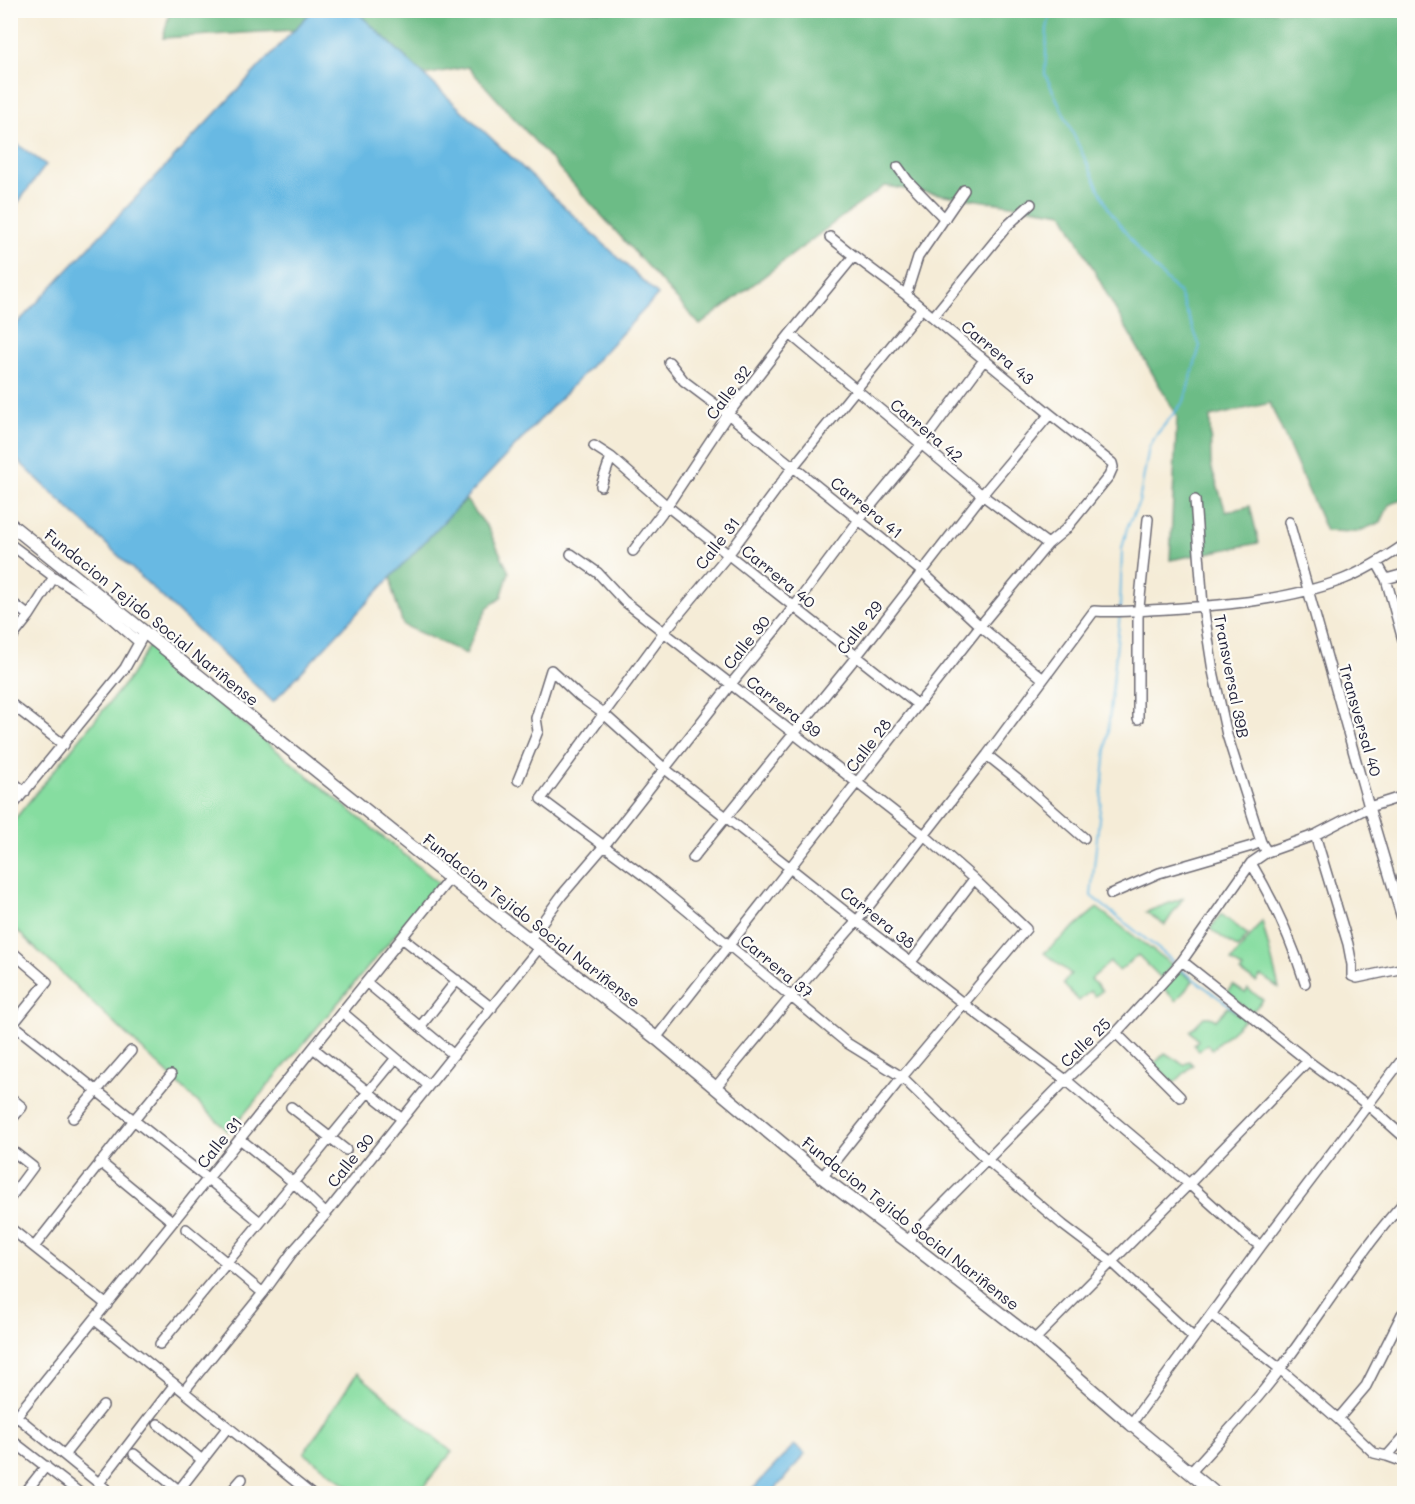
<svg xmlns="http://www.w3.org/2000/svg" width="1415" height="1504" font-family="Mali,sans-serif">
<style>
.green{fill:#86dda0;stroke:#54806e;stroke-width:1.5}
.forest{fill:#6cbc86;stroke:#476f60;stroke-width:1.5}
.water{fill:#67b9e3;stroke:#446e8f;stroke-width:1.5}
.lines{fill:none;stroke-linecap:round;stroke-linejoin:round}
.stream{stroke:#67b9e3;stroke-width:2}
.minor-casing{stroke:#6c6972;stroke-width:12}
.major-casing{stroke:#6c6972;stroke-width:15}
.minor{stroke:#fff;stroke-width:9}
.major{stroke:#fff;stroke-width:12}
.labels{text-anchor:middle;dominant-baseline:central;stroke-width:4.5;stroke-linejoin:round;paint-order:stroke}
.street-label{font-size:16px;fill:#22223b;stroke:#fdfcf7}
</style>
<rect width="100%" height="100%" fill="#fdfcf7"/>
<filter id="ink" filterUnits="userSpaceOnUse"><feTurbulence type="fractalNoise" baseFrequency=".0167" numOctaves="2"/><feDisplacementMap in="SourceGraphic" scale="12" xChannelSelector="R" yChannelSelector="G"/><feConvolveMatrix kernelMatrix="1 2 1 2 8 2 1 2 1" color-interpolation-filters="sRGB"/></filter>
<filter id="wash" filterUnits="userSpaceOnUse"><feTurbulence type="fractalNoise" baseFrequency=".008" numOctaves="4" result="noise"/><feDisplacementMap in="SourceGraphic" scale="24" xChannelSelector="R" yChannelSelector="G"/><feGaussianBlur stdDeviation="1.35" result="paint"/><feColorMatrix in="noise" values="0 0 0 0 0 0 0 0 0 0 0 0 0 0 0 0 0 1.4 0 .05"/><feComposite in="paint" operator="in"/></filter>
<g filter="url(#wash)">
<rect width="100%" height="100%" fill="#f5ecd7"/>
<path class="green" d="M149,646L439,883L229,1132L11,925L10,825L130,677Z
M1183,898L1165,925L1146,912Z
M1097,908L1172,965L1161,978L1138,955L1119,971L1110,962L1091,979L1102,991L1095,996L1090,991L1079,1001L1063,984L1071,974L1044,953Z
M1221,914L1248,935L1238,948L1210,929Z
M1262,921L1279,988L1261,976L1256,982L1240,972L1243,969L1231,961Z
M1179,970L1193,981L1176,1001L1164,989Z
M1233,985L1245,993L1248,989L1263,1000L1251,1013L1227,992Z
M1228,1007L1245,1019L1212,1049L1207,1044L1199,1051L1194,1045L1198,1040L1190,1031L1204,1017H1210L1216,1020Z
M1165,1053L1184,1065L1189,1061L1193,1065L1174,1083L1154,1064Z
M357,1373L452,1452L418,1493H358L304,1453Z"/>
<path class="forest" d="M170,11V10L312,11L294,30L163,38Z
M356,11H1404V499L1389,505L1381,522L1357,532L1326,531L1270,403L1210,417L1211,466L1226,512L1250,506L1259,543L1170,560L1177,416L1110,300L1063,213L885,186L843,216L700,325L468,67L424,75Z
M466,500L488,528L509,572L501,598L488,607L474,634L466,654L403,625L392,589L391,569Z"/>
<path class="water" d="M312,11H356L658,295L273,702L11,454V330Z
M10,139L46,165L11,212H10Z
M794,1445L805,1454L772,1493H749Z"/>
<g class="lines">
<path class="stream" d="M1051,10L1047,29L1045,74L1108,208L1143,256L1179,293L1200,346L1184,401L1157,434L1149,447L1139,502L1127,528L1122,549L1120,608
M1120,614L1091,896L1166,955L1176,965
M1180,969L1245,1017"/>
</g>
</g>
<g filter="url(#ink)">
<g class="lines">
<g class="minor-casing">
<path id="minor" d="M898,167L908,181L945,219
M906,295L918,257L964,190
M922,308L793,467L728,555L664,632L541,799L655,884L847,1043L902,1077L988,1161L1063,1225L1112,1262L1194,1338
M933,317L1008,225L1031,204
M790,334L982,495L1048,544
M669,362L684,381L728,414L859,520L921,571L980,626L1043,679
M594,446L611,457L667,506L918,705
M601,486L611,457
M1195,500L1203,606L1213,671L1227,735L1261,842L1267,852
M1289,522L1369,807L1404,925
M10,544L54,577L94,603L139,642
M633,551L667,506L728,414L790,334L854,256
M571,554L598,573L624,601L924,835L974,879L1026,929L902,1077L822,1177
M1377,563L1386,579L1403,640
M1386,579L1404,574
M10,601L29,616
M10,640L29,616L54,577
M10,703L64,745
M1138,719V617L1148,519
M987,755L1017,779L1084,838
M10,780L25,792
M518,780L538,731L536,718L551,670L579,696L604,714L664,768L857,921L964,1004L1066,1080L1189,1184L1249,1238L1261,1246
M10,809L125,668L145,632
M1315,835L1348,944L1352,965V976L1357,978L1404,968
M693,858L856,657L982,495L1050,414
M1251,863C1275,903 1291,938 1305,983
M1111,894L1159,873L1252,846L1261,842
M402,938L492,1008
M529,940L562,895L604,846L731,684L794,607L859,520L921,445L984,360
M10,950L47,982L10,1028
M1182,961L1308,1061L1369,1106L1404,1137
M911,962L974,879
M366,982L454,1055
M342,1012L428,1085
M10,1022L208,1179L260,1222
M420,1027L457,980
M1116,1033L1180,1097
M656,1038L980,626L1048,544L1066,529L1109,476L1113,467L1112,463L1103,456L1050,414L906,295L854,256L830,237
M313,1048L402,1119
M715,1088L790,998L857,921L987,755L1094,611C1119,613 1143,610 1168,609C1225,605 1290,600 1344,579C1366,570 1385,558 1404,545
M10,1097L22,1107L10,1121
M291,1107L346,1150
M73,1118L131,1051
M240,1139L293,1182L326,1214
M10,1149L33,1167L10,1198
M100,1162L173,1222
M10,1228L107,1305
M186,1229L263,1293
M907,1241L1066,1080L1116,1033L1174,970L1182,961L1251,863L1267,852L1315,835L1369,807L1404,796
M34,1247L134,1120L171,1075
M1212,1315L1280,1369L1338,1419L1374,1453L1387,1456L1404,1437
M95,1320L311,1494
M1034,1340L1189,1184L1308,1061
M160,1344L396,1058
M184,1391L263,1293L294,1250L326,1214L539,948
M10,1411L112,1494
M1338,1419L1366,1386L1402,1314L1404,1315
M10,1424L450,878
M158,1424L202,1460
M1131,1424L1261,1246L1404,1057
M10,1439L81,1494
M134,1454L181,1492
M64,1455L103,1406
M1387,1456L1404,1462
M1191,1472C1221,1438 1254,1405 1281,1368C1322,1313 1358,1253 1404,1202
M99,1483L175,1384
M179,1490L228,1427
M24,1494L46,1466
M229,1494L242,1479"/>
</g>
<g class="major-casing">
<path id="major" d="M10,524L450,878L656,1038L822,1177L907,1241L1034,1340L1131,1424L1216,1494"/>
</g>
<use href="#minor" class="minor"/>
<use href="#major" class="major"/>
</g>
</g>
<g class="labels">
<g class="street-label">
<text transform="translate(998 352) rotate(40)">Carrera 43</text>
<text transform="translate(728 392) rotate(-53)">Calle 32</text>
<text transform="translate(927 430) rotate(40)">Carrera 42</text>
<text transform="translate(867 507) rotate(39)">Carrera 41</text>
<text transform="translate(717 543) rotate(-52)">Calle 31</text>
<text transform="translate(779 576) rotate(39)">Carrera 40</text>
<text transform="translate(152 617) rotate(39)">Fundacion Tejido Social Nariñense</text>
<text transform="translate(859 627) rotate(-52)">Calle 29</text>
<text transform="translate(746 642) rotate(-51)">Calle 30</text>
<text transform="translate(1232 676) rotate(79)">Transversal 39B</text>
<text transform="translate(784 706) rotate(38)">Carrera 39</text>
<text transform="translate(1361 720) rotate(74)">Transversal 40</text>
<text transform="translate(868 745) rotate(-52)">Calle 28</text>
<text transform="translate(878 917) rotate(38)">Carrera 38</text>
<text transform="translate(532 920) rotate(38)">Fundacion Tejido Social Nariñense</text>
<text transform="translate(777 966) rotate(40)">Carrera 37</text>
<text transform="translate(1085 1042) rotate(-44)">Calle 25</text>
<text transform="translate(219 1142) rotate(-51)">Calle 31</text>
<text transform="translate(350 1160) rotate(-51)">Calle 30</text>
<text transform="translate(911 1223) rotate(38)">Fundacion Tejido Social Nariñense</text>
</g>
</g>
<rect width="1415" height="1504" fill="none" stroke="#fdfcf7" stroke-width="36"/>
</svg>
